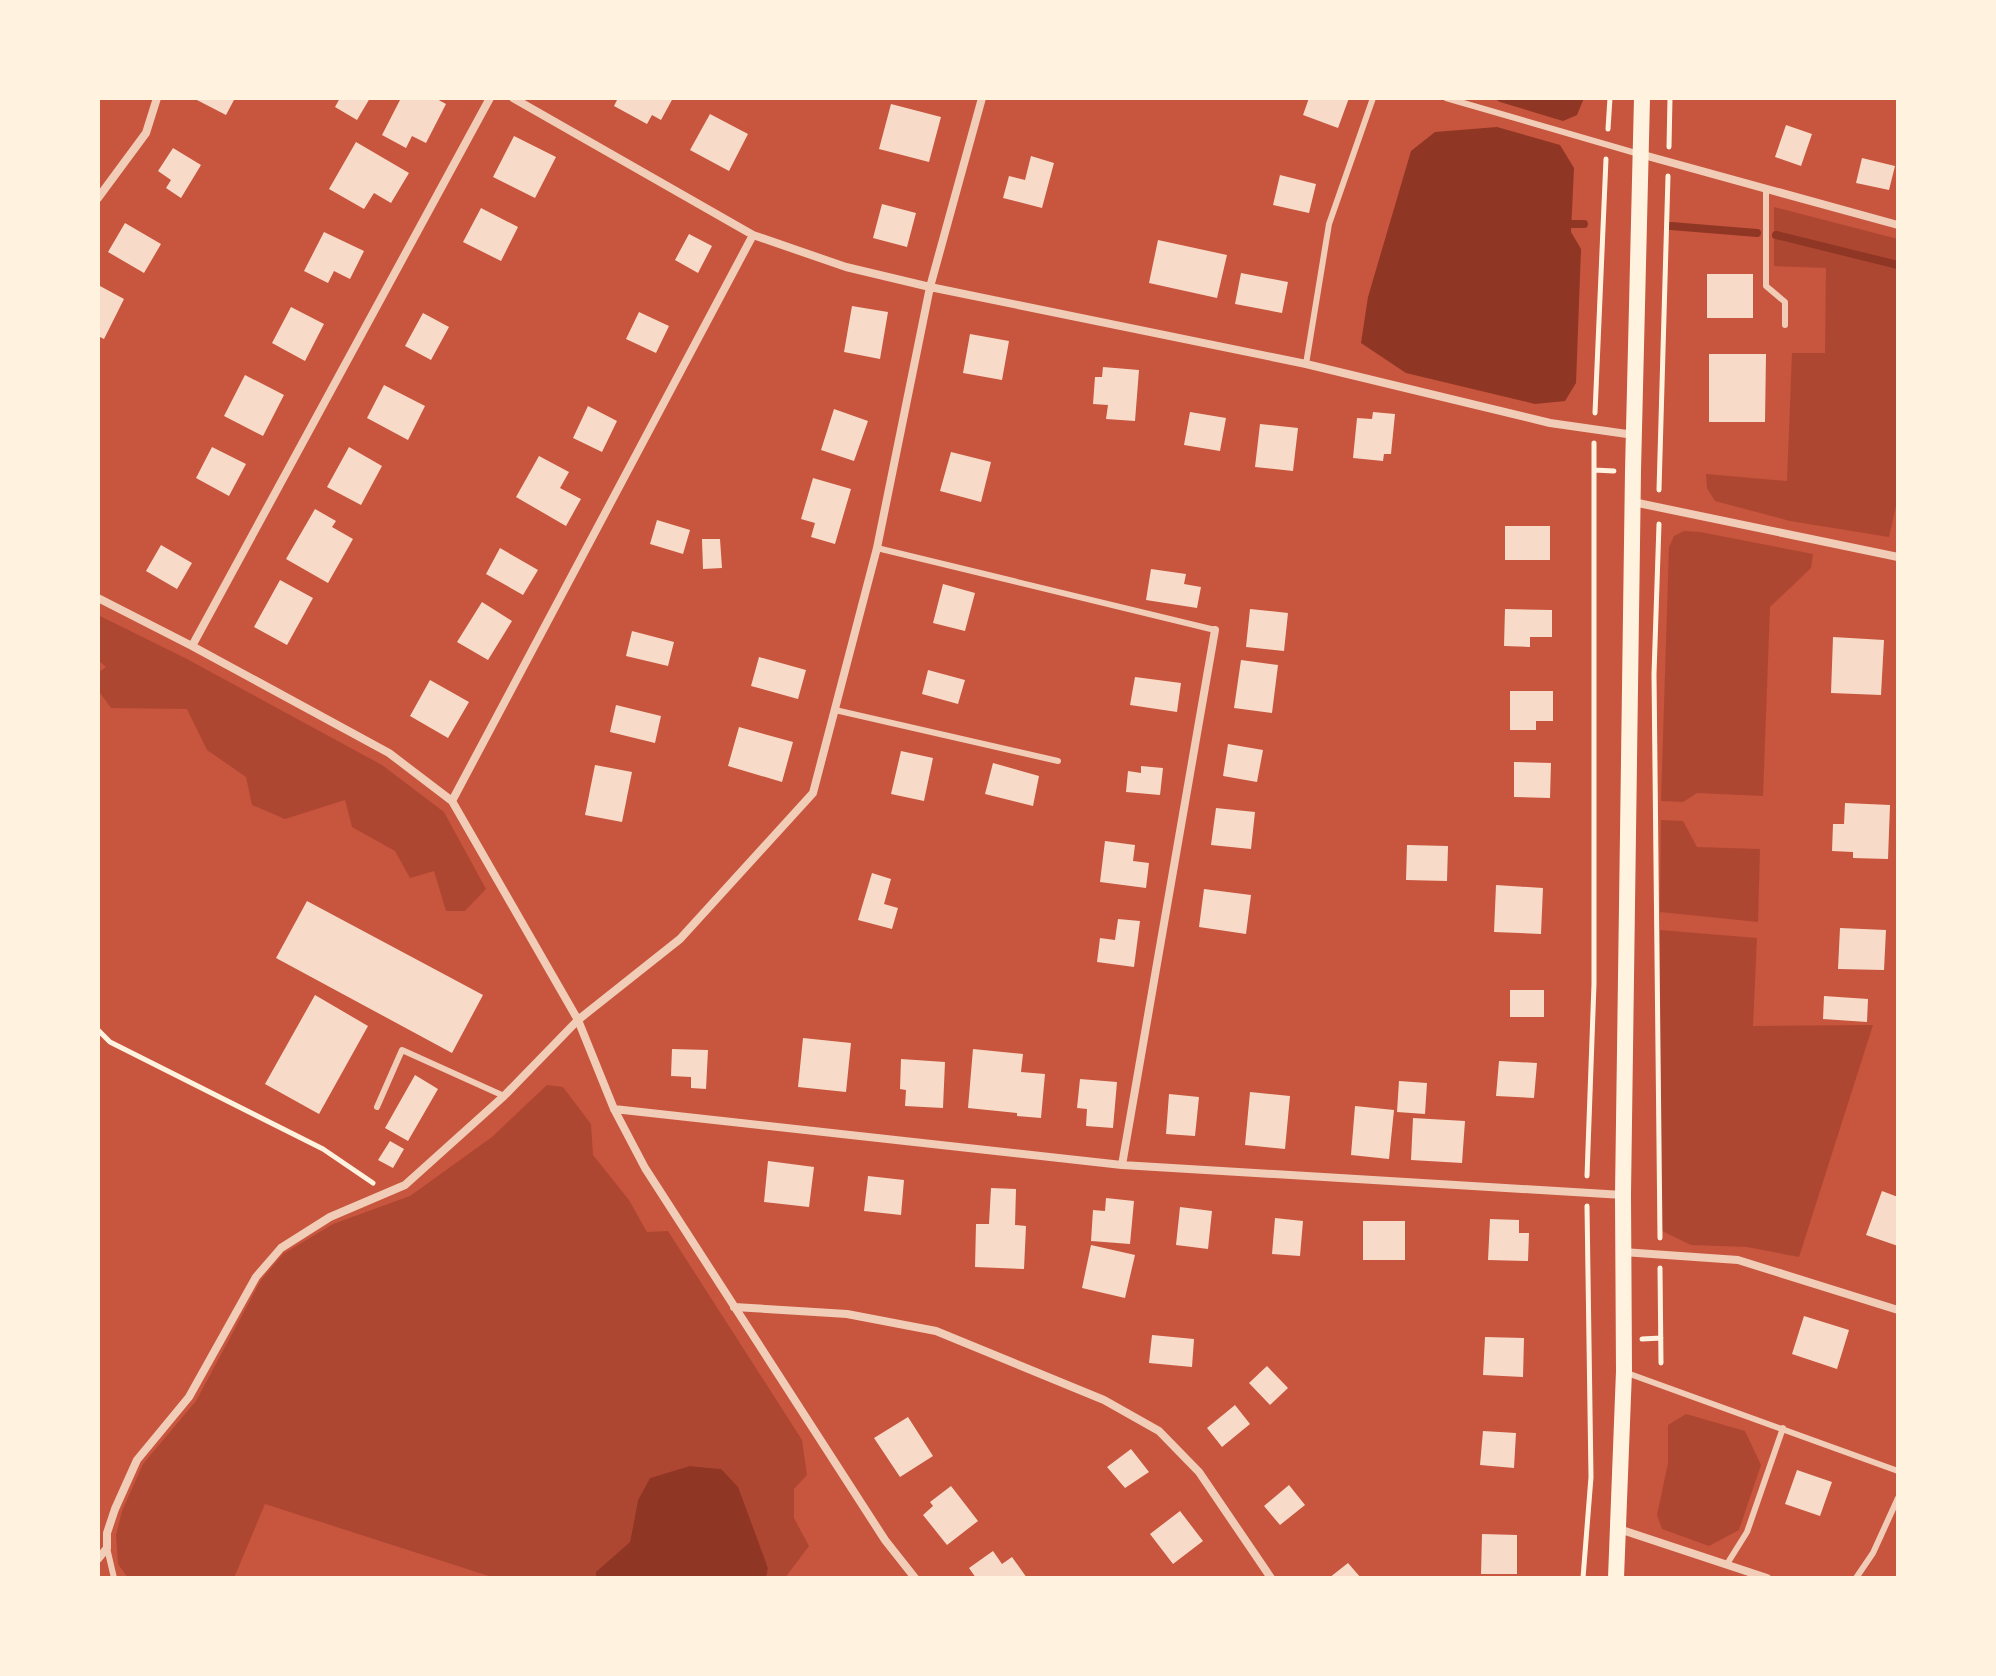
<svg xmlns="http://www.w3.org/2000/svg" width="1996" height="1676" font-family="'DM Sans',sans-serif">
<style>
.green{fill:#ae4732}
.water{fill:#8f3625}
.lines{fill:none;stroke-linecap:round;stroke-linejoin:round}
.stream{stroke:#8f3625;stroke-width:8}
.building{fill:#f7dbc8}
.path{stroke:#fff3e0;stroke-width:5}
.service{stroke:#f1ccb7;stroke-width:6}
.minor{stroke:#f1ccb7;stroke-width:8}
.secondary{stroke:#fff3e0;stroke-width:16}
</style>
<rect width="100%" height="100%" fill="#c8553d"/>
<path class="green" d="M1774,207L1898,239V497L1889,537L1790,521L1715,501L1707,488L1706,474L1787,481L1792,353H1825L1826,268L1774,266Z
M1684,531L1700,532L1813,554L1811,568L1770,607L1763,796L1697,793L1683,802L1661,801L1669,547L1674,536Z
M98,615L185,658L382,765L444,812L486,889L465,911H446L434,871L410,878L395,851L352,827L345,800L285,819L252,805L246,777L207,750L187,709L111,708L98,690V673L106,667L98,660Z
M1661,820L1683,821L1697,847L1760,849L1758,922L1660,912Z
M1660,930L1757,938L1753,1026L1873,1025L1799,1257L1747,1247L1691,1245L1660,1230Z
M547,1085L563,1087L591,1124L593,1155L629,1200L647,1232L668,1231L802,1440L807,1475L794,1489V1518L809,1546L785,1578H766L768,1567L721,1469L691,1466L650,1478L638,1500L630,1542L597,1572L596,1578H495L265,1504L234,1578H128L118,1564L116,1535L122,1511L143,1464L196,1401L261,1280L283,1254L333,1224L410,1196L492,1137Z
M1686,1414L1745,1431L1761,1465L1739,1530L1709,1546L1662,1529L1657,1515L1668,1463V1425Z"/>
<path class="water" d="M1493,98H1584L1577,115L1563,121L1500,102Z
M1497,127L1560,145L1574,168L1571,232L1581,249L1576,383L1565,401L1535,404L1406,373L1361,343L1368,297L1411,151L1435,132Z
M690,1466L721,1469L738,1487L768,1568L766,1578H596V1572L630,1542L638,1500L650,1478Z"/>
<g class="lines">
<path class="stream" d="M1572,224H1584
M1671,226L1757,233
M1776,235L1898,265"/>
</g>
<path class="building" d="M193,98H235L226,115Z
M340,98H370L357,120L335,107Z
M401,98H435L446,104L426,143L412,136L406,148L382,135Z
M618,98H673L661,120L652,115L647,124L614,106Z
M1309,98H1349L1338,128L1303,115Z
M891,104L941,117L929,162L879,149Z
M710,114L748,134L729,171L690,150Z
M1786,125L1812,134L1801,166L1775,157Z
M514,136L556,157L535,198L493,177Z
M356,142L409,173L391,203L374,193L364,209L329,189Z
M173,148L201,165L181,198L166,188L171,180L158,171Z
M1031,156L1054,163L1042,208L1003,198L1009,176L1025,180Z
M1862,158L1895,166L1889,190L1856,183Z
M1280,175L1316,184L1309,213L1273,205Z
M882,204L916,213L907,247L873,238Z
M481,208L518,227L501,261L463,242Z
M125,223L161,244L144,273L108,252Z
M324,232L364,251L350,279L334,271L328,283L304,271Z
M689,234L712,246L698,273L675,260Z
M1158,240L1227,255L1217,298L1149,283Z
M1241,273L1288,282L1282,313L1235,304Z
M1707,274H1753V318H1707Z
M100,286L124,299L104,339L98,336V289Z
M852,306L888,312L880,359L844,352Z
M291,307L324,324L305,361L272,343Z
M639,312L669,326L656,353L626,339Z
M423,313L449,327L431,360L405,346Z
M970,334L1009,341L1002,380L963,373Z
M1709,354H1766L1765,422H1709Z
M1103,367L1139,370L1135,421L1106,419L1108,405L1093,404L1095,377H1102Z
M245,375L284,395L263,436L224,416Z
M384,385L425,406L408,440L367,418Z
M588,406L617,421L602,452L573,438Z
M834,409L868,421L854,461L821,450Z
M1190,412L1226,418L1220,451L1184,445Z
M1373,412L1395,414L1391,454H1384L1383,461L1353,458L1357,418L1372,419Z
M1260,424L1298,428L1293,471L1255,467Z
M212,447L246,464L229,496L196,478Z
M349,447L382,466L361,505L327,487Z
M951,452L991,462L981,502L940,491Z
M539,456L569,472L560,488L581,499L566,526L516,497Z
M813,478L851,489L835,544L811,537L815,523L801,519Z
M315,509L336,521L332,527L353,539L328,583L286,559Z
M657,520L690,530L683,554L650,544Z
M1505,526H1550V560H1505Z
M702,539H720L722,568L703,569Z
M161,545L192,563L177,589L146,571Z
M500,548L538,570L523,595L486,574Z
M1151,569L1186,574L1184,584L1201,587L1197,608L1146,600Z
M280,580L313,598L287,645L254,627Z
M943,584L975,593L965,631L933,623Z
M482,602L512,621L488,660L457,642Z
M1250,609L1288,613L1284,651L1246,647Z
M1505,609L1552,610V637H1530V647L1504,646Z
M632,631L674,642L668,666L626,656Z
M1833,637L1884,640L1881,695L1831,693Z
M759,657L806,670L798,699L751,686Z
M1241,660L1278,665L1272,713L1234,708Z
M928,670L965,680L958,704L922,694Z
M1135,677L1181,683L1177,712L1130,705Z
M430,680L469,702L448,738L410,716Z
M1510,691H1553V721H1536V730H1510Z
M616,705L661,716L655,743L610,732Z
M739,727L793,742L782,782L728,766Z
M1228,744L1263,750L1257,782L1223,776Z
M901,751L933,758L924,801L891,794Z
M1514,762L1551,763L1550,798L1514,797Z
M993,763L1039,776L1033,806L985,794Z
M595,765L632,772L622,822L585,815Z
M1141,766L1163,768L1160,795L1126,792L1128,771L1141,773Z
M1845,803L1890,805L1888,859L1853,858V852L1832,851L1833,824H1844Z
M1216,808L1255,812L1251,849L1211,845Z
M1105,841L1135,845L1133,861L1149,863L1146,888L1100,882Z
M1407,845L1448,846L1447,881L1406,880Z
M872,873L891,879L884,904L898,908L892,929L858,920Z
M1496,885L1543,888L1541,934L1494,932Z
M1204,889L1251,895L1246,934L1199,927Z
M307,901L483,995L452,1053L276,958Z
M1118,919L1140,921L1134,967L1097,962L1100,938L1115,940Z
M1840,928L1886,930L1884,970L1838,969Z
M1510,990H1544V1017H1510Z
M315,995L368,1026L319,1114L265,1084Z
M1824,996L1868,999L1867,1022L1823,1019Z
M803,1038L851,1043L846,1092L798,1087Z
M672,1049L708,1050L706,1089L691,1088V1077L671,1076Z
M973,1049L1023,1054L1021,1072L1045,1074L1041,1118L1017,1116V1113L968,1108Z
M901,1059L945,1062L943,1108L905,1106L906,1090L900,1089Z
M1499,1061L1537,1063L1534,1098L1496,1096Z
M415,1075L438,1089L408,1141L385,1128Z
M1080,1079L1117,1082L1113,1128L1086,1126L1087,1109L1077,1108Z
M1399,1081L1427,1083L1425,1114L1397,1112Z
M1250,1092L1290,1096L1285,1149L1245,1145Z
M1169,1094L1199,1097L1195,1136L1166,1134Z
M1355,1106L1394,1110L1389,1159L1351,1155Z
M1413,1118L1465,1121L1462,1163L1411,1160Z
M390,1141L404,1149L393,1168L378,1160Z
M768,1161L814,1167L809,1207L764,1202Z
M868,1176L904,1180L901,1215L864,1211Z
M991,1188L1016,1189L1015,1225L1026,1226L1024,1269L975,1267L976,1224H989Z
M1882,1191L1898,1197V1246L1866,1235Z
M1106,1198L1134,1201L1130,1244L1091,1241L1093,1210L1105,1211Z
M1180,1207L1212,1211L1208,1249L1176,1245Z
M1275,1218L1303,1221L1300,1256L1272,1254Z
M1490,1219L1519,1220V1233H1529L1528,1261L1488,1260Z
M1363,1221H1405V1260H1363Z
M1091,1245L1135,1255L1125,1298L1082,1288Z
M1804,1316L1849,1330L1837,1369L1792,1354Z
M1152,1335L1194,1339L1192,1367L1149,1363Z
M1485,1337L1524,1338L1523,1377L1483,1375Z
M1267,1366L1288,1388L1270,1405L1249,1383Z
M1235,1405L1250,1424L1222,1447L1207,1428Z
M908,1417L933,1456L900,1477L874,1438Z
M1483,1431L1516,1433L1514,1468L1480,1465Z
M1131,1449L1149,1472L1125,1488L1107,1467Z
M1797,1470L1832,1482L1820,1516L1785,1504Z
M1289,1485L1305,1505L1280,1525L1264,1506Z
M951,1486L978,1521L947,1545L923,1515L933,1506L930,1502Z
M1180,1511L1203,1541L1173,1564L1150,1534Z
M1482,1534L1517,1535V1574H1481Z
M993,1551L1002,1564L1012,1557L1027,1578H976L969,1568Z
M1348,1563L1361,1578H1329Z"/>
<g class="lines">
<path class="path" d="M1608,129L1610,98
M1669,147L1670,98
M1595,413L1606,159
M1594,470L1614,471
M1659,490L1668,176
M1659,524L1654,674L1660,1238
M98,1030L110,1042L323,1149L373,1183
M1587,1176L1594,984V443
M1660,1268L1661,1363
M1642,1339L1661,1338
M1583,1578L1591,1477L1587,1206"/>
<path class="service" d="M1446,98L1639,154
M1766,189V286L1785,302V325
M1306,364L1329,224L1373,98
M877,548L1215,630
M835,710L1058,761
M377,1107L402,1050L504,1096
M1627,1373L1898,1471
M107,1548L114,1578
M1727,1564L1747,1532L1783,1428
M1856,1578L1873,1553L1898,1498"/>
<path class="minor" d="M513,98L753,235L846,267L930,287L1306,364L1550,423L1634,435
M1640,154L1898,225
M98,198L146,133L157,98
M1633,502L1898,557
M98,598L192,646L389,753L452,801L578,1020L614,1109L645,1168L885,1540L915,1578
M192,646L490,98
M452,801L753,235
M614,1109L1122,1165L1623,1195
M1122,1165L1215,630
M1623,1252L1738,1260L1898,1310
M734,1307L847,1314L936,1331L1104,1400L1159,1431L1199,1472L1271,1578
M1619,1529L1767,1578
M98,1559L107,1548V1533L115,1509L137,1460L189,1397L256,1277L281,1248L330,1217L405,1185L504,1096L578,1020L680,939L813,793L877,548L930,287L982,98"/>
<path class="secondary" d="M1616,1578L1624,1371L1623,1195L1633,471L1642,98"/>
</g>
<rect width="1996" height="1676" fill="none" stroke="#fff3e0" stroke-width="200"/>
</svg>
